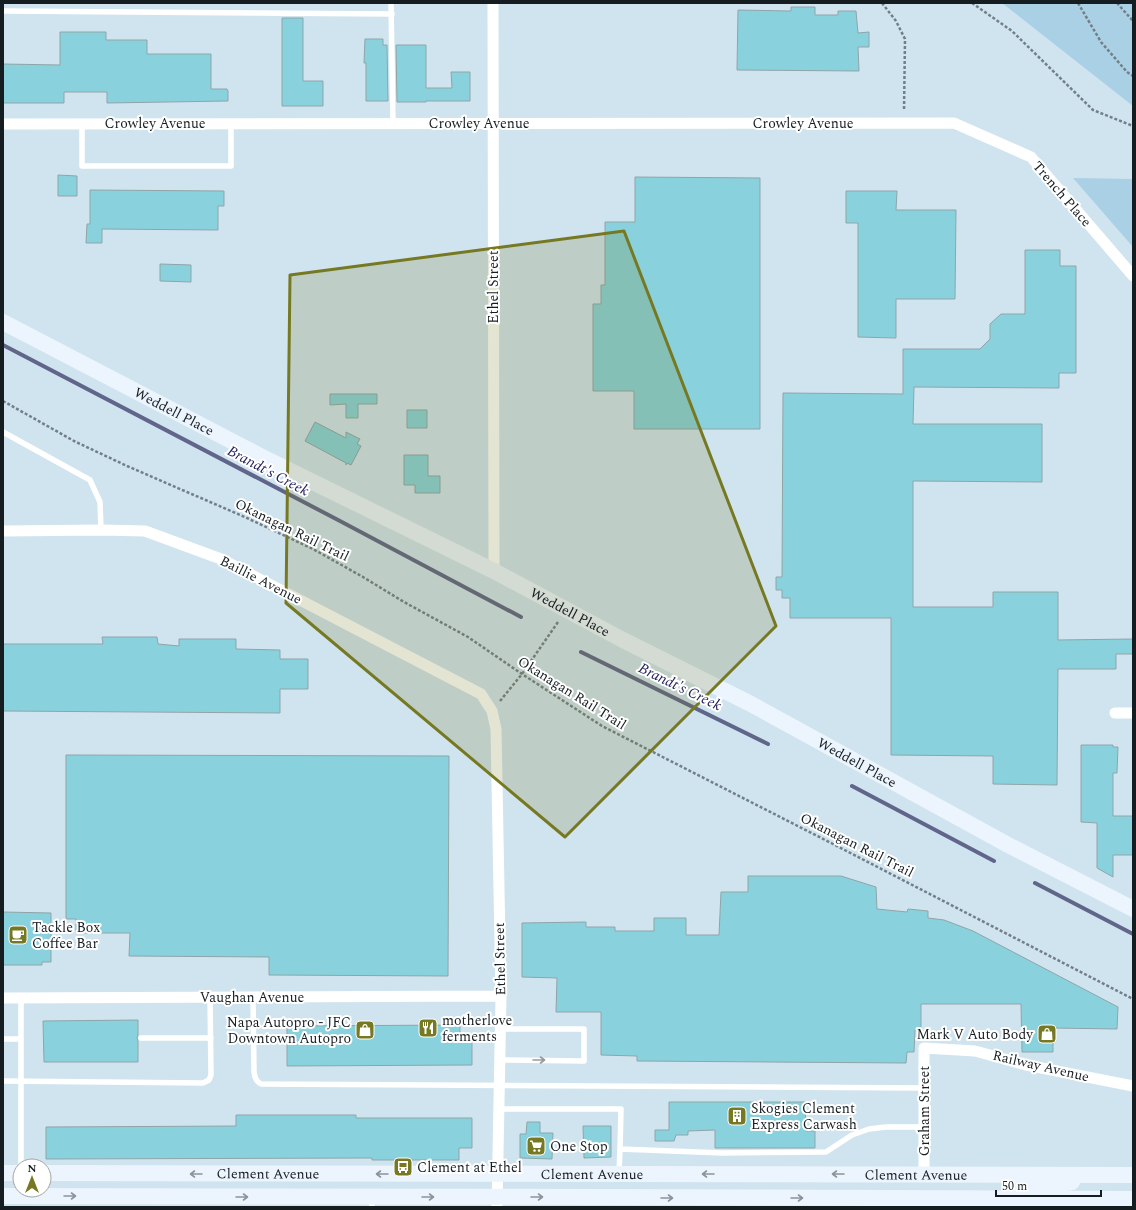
<svg xmlns="http://www.w3.org/2000/svg" width="1136" height="1210" font-family="Spectral,serif">
<style>
.green{fill:#aad0e5}
.lines{fill:none;stroke-linecap:round;stroke-linejoin:round}
.stream{stroke:#606589;stroke-width:4}
.building{fill:#89d2dd;stroke:#8ea5a8}
.path{stroke:#727f87;stroke-width:2.5;stroke-dasharray:3 2;stroke-linecap:butt}
.lane{stroke:#fff;stroke-width:5.5}
.street{stroke:#fff;stroke-width:11}
.secondary{stroke:#ecf4fe;stroke-width:16}
.oneway{stroke:#96999b}
.oneway2{stroke:#8c939b}
.marked{fill:#767921;fill-opacity:0.2;stroke:#767921;stroke-width:3;stroke-linejoin:round}
.labels{text-anchor:middle;dominant-baseline:central;stroke-width:4;stroke-linejoin:round;paint-order:stroke}
.street-label{font-size:14px;fill:#161d21;stroke:#fff}
.poi-label{font-size:14px;fill:#161d21;stroke:#fff;text-anchor:start}
.water-label{font-size:15px;font-style:italic;fill:#24215d;stroke:#fff}
</style>
<rect width="100%" height="100%" fill="#d0e4ef"/>
<path class="green" d="M1002,3H1133V106Z
M1073,178L1133,179V247Z"/>
<g class="lines">
<path class="stream" d="M3,345L340,521L521,617
M581,652L768,744
M852,786L994,861
M1035,883L1133,934"/>
</g>
<path class="building" d="M791,7H815V15H838V11H856L858,33L869,32V47H858L859,71L737,70L738,10L791,11Z
M282,18H303V81H323V106H282Z
M60,32H106V40H147V54H211V89H227L228,91V101L107,103V92H64V103H3V64L60,65Z
M365,39H383V45H387L388,101H366V63H364Z
M396,45H426V88H452L451,72H470V101H426V102H397Z
M58,175L77,176V196H58Z
M635,177L760,178V429H634V391H593V304H601V285H605V222H635Z
M90,190L224,191V206H218V230L102,229V243H86L87,224H90Z
M846,191H897L896,210H956L955,299H896V338L858,337V223H846Z
M1025,250H1060V266H1076V373H1059V388L914,387L913,424H1042V482L913,481V607H993V592H1058V640L1133,639V654H1116V669H1058L1057,785L993,784V756L891,755V618H790V598H782V590H776V577H782L783,393L903,394V349H980L990,339V324L1001,314H1025Z
M160,264L191,265V282L160,281Z
M330,394H377V404H358V418H346V404L330,405Z
M407,410H427V428H407Z
M315,422L346,438V432L360,439L357,444L361,446L351,465L347,463L346,465V463L305,441Z
M404,455H428V476H440V493H415V485H404Z
M102,637H157L158,644L179,646V639H236V649L280,650V659H308V689H280V713L3,711V644H103Z
M1081,745H1113V747H1118L1117,773H1113V816H1133V855H1113V877L1097,868V823L1081,822Z
M66,755L449,756L448,976L269,975V957L129,956L130,933H76V919H66Z
M748,876H841L876,887L877,909L907,912L908,909L928,911V918L944,920L973,931L1118,1007L1117,1029L1053,1028V1052H1022L1021,1004H921V1030H915L914,1052H907L906,1063L637,1061V1056L601,1055V1012H556L557,978L522,977V923L586,922V927H615V931H654V918H686V935H719L721,892H748Z
M3,912L51,913V962H42V965H3Z
M138,1020V1035L137,1038L138,1041V1062H44L43,1021Z
M460,1025V1037H472V1065L287,1066V1026Z
M669,1102H805L806,1131H815V1148H715V1130L688,1131V1135H676L674,1141H655V1130H669Z
M236,1115H356V1118H472V1148H459V1160H372V1158L46,1159V1127L236,1126Z
M527,1122H540V1133H553L552,1159L520,1158V1134H526Z
M583,1126H611V1157L584,1158Z"/>
<g class="lines">
<path class="path" d="M882,3L896,21L905,39L904,111
M972,3L1012,31L1093,110L1133,126
M1078,3L1101,42L1127,72L1133,76
M1117,3L1133,21
M3,401L74,441L127,466L247,518L313,549L363,577L404,602L468,637L522,674L602,726L833,844L1133,999
M500,701L522,674L558,622"/>
<path class="lane" d="M391,3L393,123
M3,11L392,14
M82,123V166H231V123
M3,432L90,480L100,502L101,530
M253,997L254,1072C255,1078 256,1081 261,1084L923,1088
M141,1038H211
M3,1039H21
M500,1060L584,1061V1029H500
M3,1081L203,1083L209,1080L211,1075L210,997
M499,1109H621L620,1149L723,1153L826,1152L852,1135L869,1129L886,1127H924
M21,1166V998
M619,1173L620,1149
M371,1197L372,1207"/>
<path class="street" d="M493,3L494,571
M3,124L954,123L1031,157L1133,276
M3,531L101,530L145,531L221,559L481,694L492,711L496,729L501,996L497,1207
M1115,713H1133
M3,998L501,996
M924,1175V1048L975,1051L1026,1065L1133,1086"/>
<g class="secondary">
<path id="s1" d="M3,322L266,459L494,571L623,640L751,704L1010,846L1133,909"/>
<path d="M3,1173H20"/>
<path id="s2" d="M44,1173L1133,1175"/>
<path d="M1018,1189L1037,1188L1072,1182"/>
<path d="M3,1196L597,1197L1133,1199"/>
</g>
</g>
<defs><path id="oneway-shaft" d="M-6 0H5M1.5-3L5.5 0L1.5 3" fill="none" stroke-width="1.6" stroke-linecap="round" stroke-linejoin="round"/></defs>
<use class="oneway" href="#oneway-shaft" transform="translate(539 1060)"/>
<g class="oneway2">
<use href="#oneway-shaft" transform="translate(196 1174) rotate(-180)"/>
<use href="#oneway-shaft" transform="translate(382 1174) rotate(-180)"/>
<use href="#oneway-shaft" transform="translate(708 1174) rotate(-180)"/>
<use href="#oneway-shaft" transform="translate(838 1174) rotate(-180)"/>
<use href="#oneway-shaft" transform="translate(70 1196)"/>
<use href="#oneway-shaft" transform="translate(242 1197)"/>
<use href="#oneway-shaft" transform="translate(428 1197)"/>
<use href="#oneway-shaft" transform="translate(537 1197)"/>
<use href="#oneway-shaft" transform="translate(667 1198)"/>
<use href="#oneway-shaft" transform="translate(797 1198)"/>
</g>
<path class="marked" d="M624,231L776,626L565,837L286,603L290,275Z"/>
<defs>
<g id="cafe-square" transform="scale(1)"><rect x="-9" y="-9" width="18" height="18" rx="4" fill="#767921" stroke="#fff"/><path d="M-5.5-4.5H6V0H3Q3 3.5 0 3.5H-2.5Q-5.5 3.5-5.5 0ZM3-3.2v2h1.7v-2ZM-6 4.5H4V6H-6Z" fill="#fff"/></g>
<g id="restaurant-square" transform="scale(1)"><rect x="-9" y="-9" width="18" height="18" rx="4" fill="#767921" stroke="#fff"/><path d="M-5-6h1v4h1v-4h1v4h1v-4h1v5L-1.5 .5V6h-2V.5L-5-1ZM5-6V6H3V1.5H1.5Q1.5-4 5-6Z" fill="#fff"/></g>
<g id="shop-square" transform="scale(1)"><rect x="-9" y="-9" width="18" height="18" rx="4" fill="#767921" stroke="#fff"/><path d="M-5-2.5h2.3a2.7 3.5 0 0 1 5.4 0H5L5.5 6h-11ZM-1.5-2.5h3a1.5 2.3 0 0 0-3 0Z" fill="#fff"/></g>
<g id="building-square" transform="scale(1)"><rect x="-9" y="-9" width="18" height="18" rx="4" fill="#767921" stroke="#fff"/><path d="M-4-6H4V6H1V3H-1V6H-4ZM-2.5-4.3h1.7v1.8h-1.7ZM.8-4.3h1.7v1.8H.8ZM-2.5-1h1.7V.8h-1.7ZM.8-1h1.7V.8H.8Z" fill="#fff"/></g>
<g id="supermarket-square" transform="scale(1)"><rect x="-9" y="-9" width="18" height="18" rx="4" fill="#767921" stroke="#fff"/><path d="M-6-5.5h2.5l.6 2H6L4.5 2H-2.5L-4.4-4H-6ZM-1.5 3.2a1.3 1.3 0 1 0 .1 0ZM3 3.2a1.3 1.3 0 1 0 .1 0Z" fill="#fff"/></g>
<g id="bus-square" transform="scale(1)"><rect x="-9" y="-9" width="18" height="18" rx="4" fill="#767921" stroke="#fff"/><path d="M-5-6H5V4H4V6H2V4H-2V6H-4V4H-5ZM-3.5-4V0h7V-4ZM-3.5 1.2v1.5H-2V1.2ZM2 1.2v1.5H3.5V1.2Z" fill="#fff"/></g>
</defs>
<g fill-rule="evenodd">
<use href="#cafe-square" x="18" y="935"/>
<use href="#restaurant-square" x="428" y="1028"/>
<use href="#shop-square" x="365" y="1030"/>
<use href="#shop-square" x="1047" y="1034"/>
<use href="#building-square" x="737" y="1116"/>
<use href="#supermarket-square" x="536" y="1146"/>
<use href="#bus-square" x="403" y="1167"/>
</g>
<g class="labels">
<g class="street-label">
<text x="155" y="123">Crowley Avenue</text>
<text x="479" y="123">Crowley Avenue</text>
<text x="803" y="123">Crowley Avenue</text>
<text transform="translate(1062 194) rotate(49)">Trench Place</text>
<text transform="translate(493 287) rotate(-90)">Ethel Street</text>
<text stroke="none"><textPath href="#s1" startOffset="193">Weddell Place</textPath></text>
<text transform="translate(292 530) rotate(26)">Okanagan Rail Trail</text>
<text transform="translate(261 580) rotate(27)">Baillie Avenue</text>
<text stroke="none"><textPath href="#s1" startOffset="637">Weddell Place</textPath></text>
<text transform="translate(572 693) rotate(32)">Okanagan Rail Trail</text>
<text stroke="none"><textPath href="#s1" startOffset="961">Weddell Place</textPath></text>
<text transform="translate(857 845) rotate(27)">Okanagan Rail Trail</text>
<text transform="translate(500 959) rotate(-91)">Ethel Street</text>
<text x="252" y="997">Vaughan Avenue</text>
<text transform="translate(1041 1066) rotate(13)">Railway Avenue</text>
<text transform="translate(924 1111) rotate(-90)">Graham Street</text>
<text stroke="none"><textPath href="#s2" startOffset="224">Clement Avenue</textPath></text>
<text stroke="none"><textPath href="#s2" startOffset="548">Clement Avenue</textPath></text>
<text stroke="none"><textPath href="#s2" startOffset="872">Clement Avenue</textPath></text>
</g>
<g class="poi-label">
<text x="32" y="927">Tackle Box<tspan x="32" dy="16">Coffee Bar</tspan></text>
<text x="442" y="1020">motherlove<tspan x="442" dy="16">ferments</tspan></text>
<text x="351" y="1022" text-anchor="end">Napa Autopro - JFC<tspan x="351" dy="16">Downtown Autopro</tspan></text>
<text x="1033" y="1034" text-anchor="end">Mark V Auto Body</text>
<text x="751" y="1108">Skogies Clement<tspan x="751" dy="16">Express Carwash</tspan></text>
<text x="550" y="1146">One Stop</text>
<text x="417" y="1167">Clement at Ethel</text>
</g>
<g class="water-label">
<text transform="translate(268 471) rotate(28)">Brandt's Creek</text>
<text transform="translate(680 687) rotate(26)">Brandt's Creek</text>
</g>
</g>
<rect width="1136" height="1210" fill="none" stroke="#161d21" stroke-width="8"/>
<g transform="translate(32 1178)"><circle r="19" fill="#ffffff" stroke="#a2a5a6"/>
<path d="M0-3L7 15L0 10L-7 15Z" fill="#767921"/>
<text y="-6" font-size="11" font-weight="bold" text-anchor="middle" fill="#161d21">N</text>
</g>
<path d="M996 1190v6h105v-6" fill="none" stroke="#161d21" stroke-width="2"/>
<text x="1002" y="1190" font-size="12" fill="#161d21" stroke="#ffffff" stroke-width="3" paint-order="stroke">50 m</text>
</svg>
